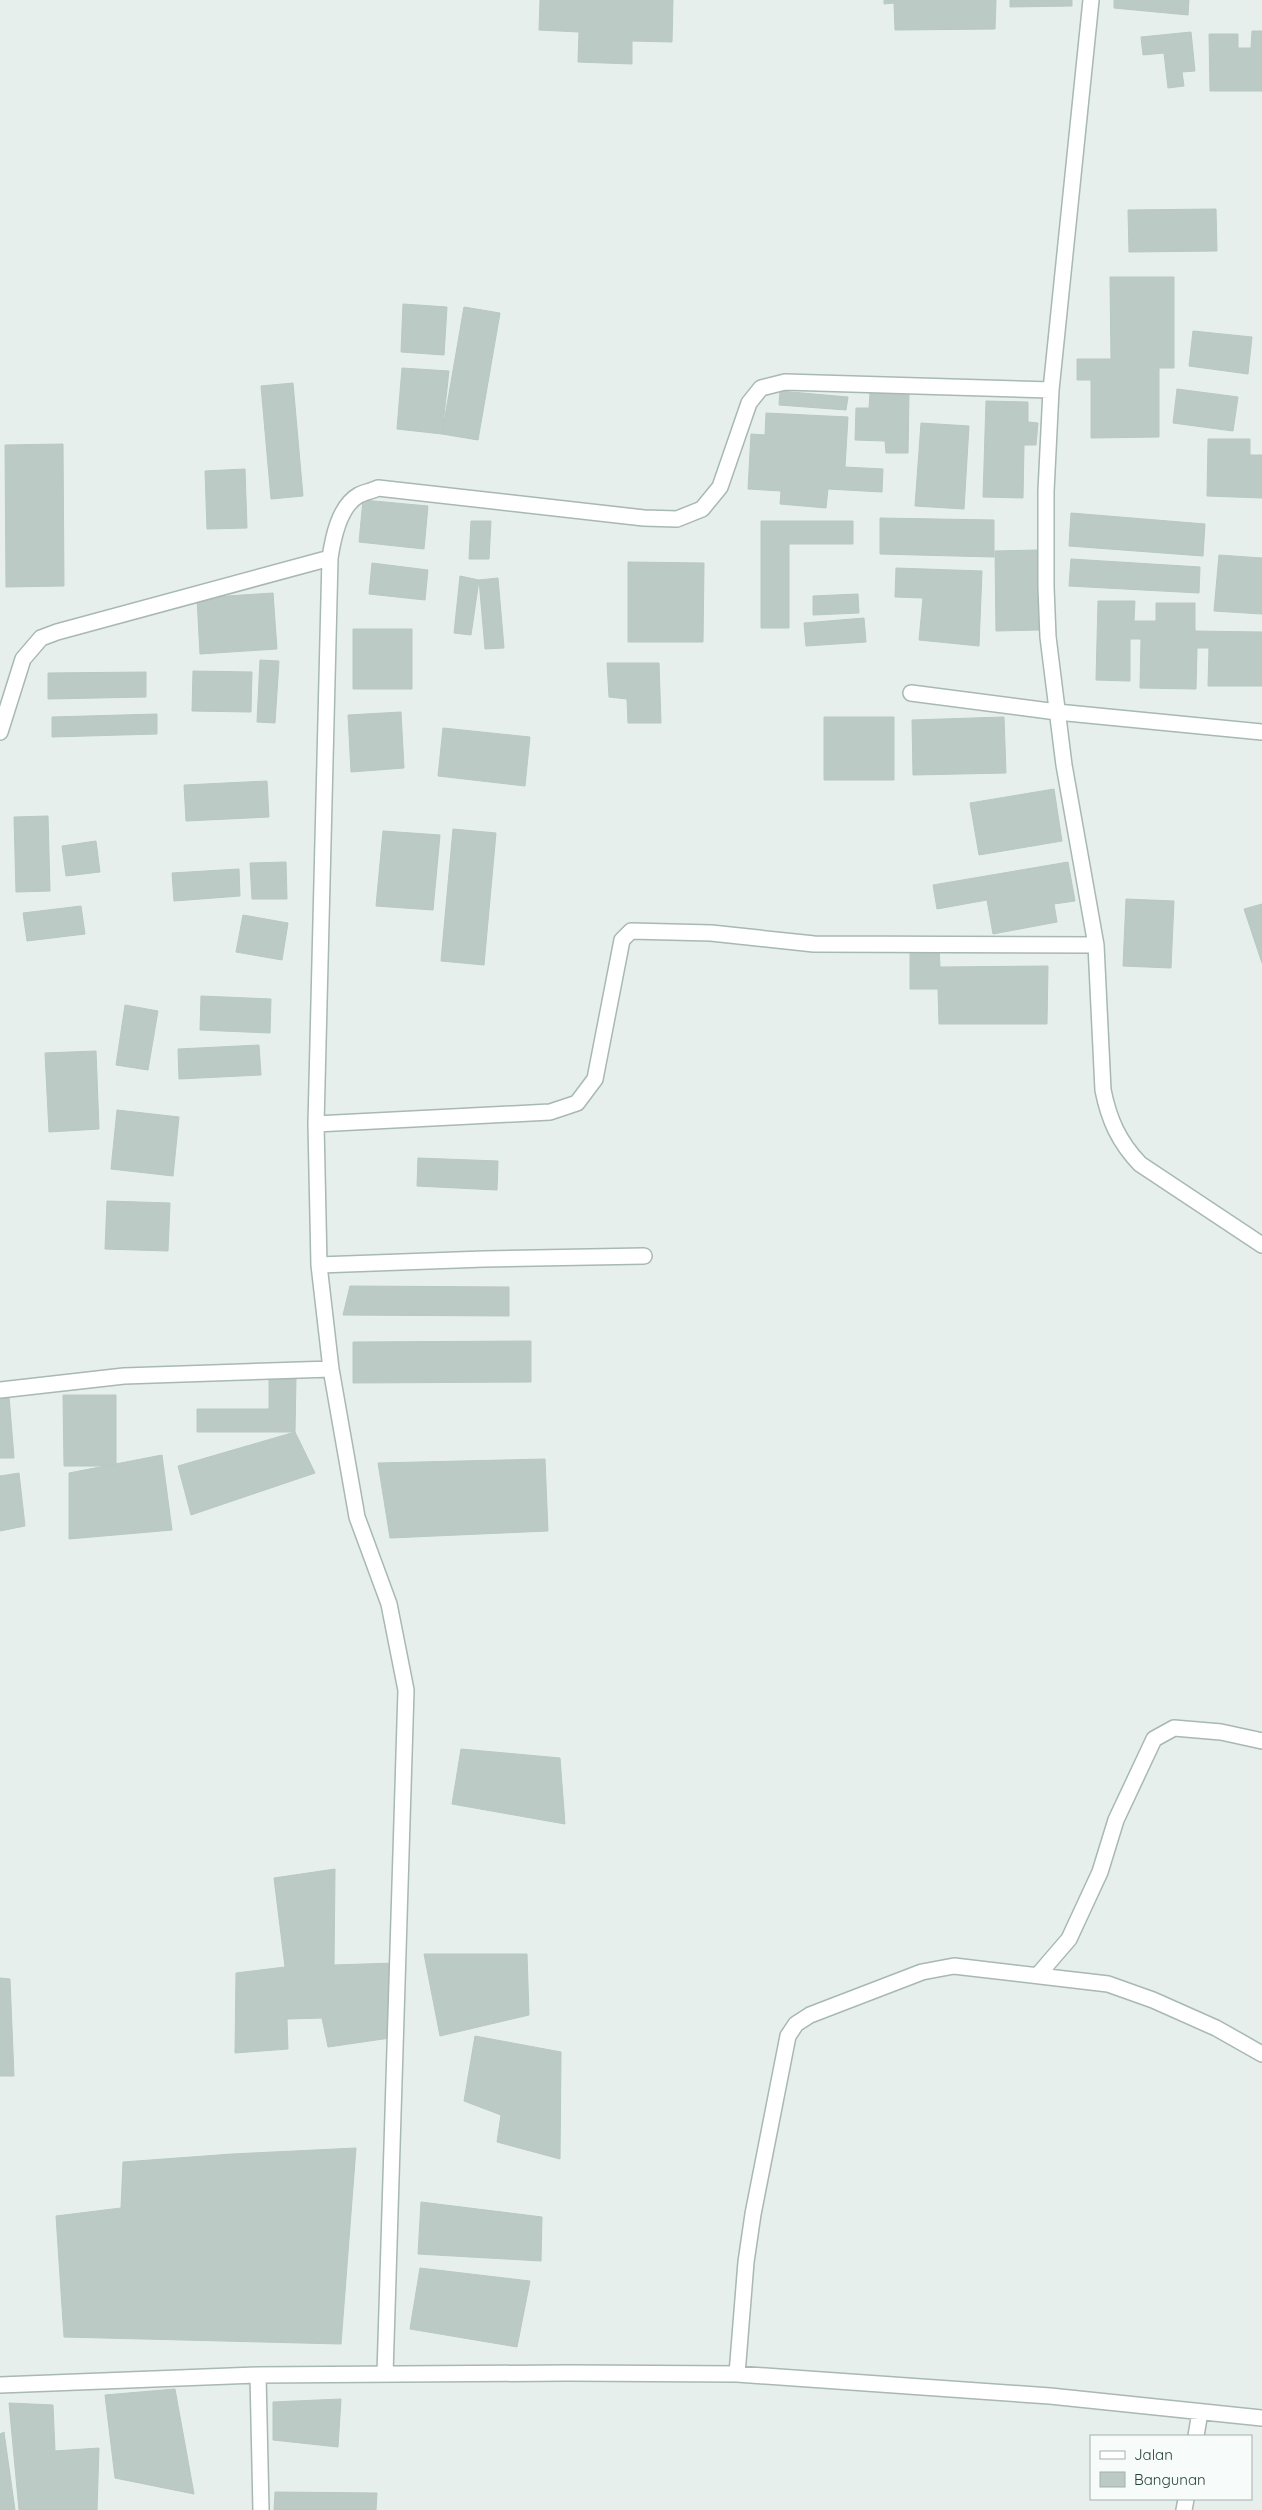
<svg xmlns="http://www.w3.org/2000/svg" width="1262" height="2510" font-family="Quicksand,sans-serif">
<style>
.building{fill:#bbcac4;stroke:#b8c9c2}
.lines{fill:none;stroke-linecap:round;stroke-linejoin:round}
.minor-casing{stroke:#a8b8b2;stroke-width:18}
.minor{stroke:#fff;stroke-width:15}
</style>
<rect width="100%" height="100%" fill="#e6efeb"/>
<path class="building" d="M540,0H673L672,42L632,41V64L578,62L579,32L539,30Z
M884,0H996L995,29L895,30L894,3L884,4Z
M1010,0H1072V6L1010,7Z
M1114,0H1189L1188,15L1114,8Z
M1252,31H1262V91H1210L1209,34H1238V48H1251Z
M1191,32L1195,71L1182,72L1184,86L1168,88L1164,53L1143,55L1141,37Z
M1216,209L1217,251L1129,252L1128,210Z
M1110,277H1174V368H1159V437L1091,438V380H1077V359H1111Z
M403,304L447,307L444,355L401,352Z
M464,307L500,313L478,440L442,434Z
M1193,331L1252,337L1248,374L1189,366Z
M402,368L449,371L442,434L397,429Z
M293,383L303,496L271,499L261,386Z
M1177,389L1238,397L1233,431L1173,423Z
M780,391L848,397L846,410L779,405Z
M870,393H909L908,453H886L885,441L855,440L856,408H869Z
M986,401L1028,402V422L1038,423L1036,445H1024L1023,498L983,497Z
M766,413L848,417L845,467L883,469L882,492L828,489L826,508L780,504L781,491L748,489L751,434L765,435Z
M921,423L969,426L964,509L915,506Z
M1208,439H1250V455H1262V498L1207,496Z
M63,444L64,586L6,587L5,445Z
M245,469L247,528L207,529L205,471Z
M363,500L428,506L424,549L359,542Z
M1071,513L1205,524L1203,556L1069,546Z
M880,518L994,520V557L880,554Z
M471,521H491L489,559H469Z
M761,521H853V544H789V628H761Z
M1038,550L1039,630L996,631L995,551Z
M1219,555L1262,558V614L1214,611Z
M1071,559L1200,567L1199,593L1069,586Z
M628,562L704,563L703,642H628Z
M372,563L428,570L425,600L369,594Z
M896,568L982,571L979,646L919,640L923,598L895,597Z
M460,576L479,580L471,635L454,633Z
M498,578L504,648L485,649L479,580Z
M273,593L277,649L200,654L197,598Z
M858,594L859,613L813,615V596Z
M1098,601H1135L1134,621H1156V603H1195V631L1262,632V686H1208L1209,648H1197L1196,689L1140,688L1141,639H1130V681L1096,680Z
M864,618L866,642L806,646L804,623Z
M353,629H412V689H353Z
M260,660L279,661L275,723L257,722Z
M607,663H659L661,723H628L627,699L609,697Z
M193,671L252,672L251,712L192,711Z
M146,672V697L48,699V673Z
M401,712L404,768L351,772L348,715Z
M157,714V734L52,737V717Z
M824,717H894V780H824Z
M1004,717L1006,773L913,775L912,720Z
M443,728L530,737L525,786L438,776Z
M267,781L269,817L186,821L184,785Z
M1054,789L1062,841L979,855L970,803Z
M48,816L50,891L16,892L14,817Z
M453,829L496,833L484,965L441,961Z
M383,831L440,835L433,910L376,906Z
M96,841L100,872L66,876L62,846Z
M286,862L287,899H252L250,863Z
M1068,862L1075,901L1054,904L1057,922L993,934L987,900L937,909L933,885Z
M239,869L240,896L174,901L172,873Z
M1126,899L1174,901L1171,968L1123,966Z
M1262,904V963L1244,909Z
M81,906L85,934L27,941L23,913Z
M243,915L288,923L282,960L236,952Z
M939,945L940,967L1048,966L1047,1024H939L938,989H910V946Z
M201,996L271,999L270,1033L200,1030Z
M125,1005L158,1011L148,1070L116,1065Z
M259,1045L261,1075L179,1079L178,1049Z
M96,1051L99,1129L49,1132L45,1053Z
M117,1110L179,1117L173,1176L111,1169Z
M418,1158L498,1161L497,1190L417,1186Z
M107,1201L170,1203L168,1251L105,1249Z
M350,1286L509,1287V1316L343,1315Z
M531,1341V1382L353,1383V1342Z
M269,1377H296L295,1432H197V1409H269Z
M63,1395H116V1466H64Z
M9,1396L14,1458H0V1398Z
M295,1432L315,1473L191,1515L178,1466Z
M162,1455L172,1530L69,1539V1473Z
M545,1459L548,1531L390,1538L378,1463Z
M19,1473L25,1526L0,1531V1476Z
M461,1749L560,1758L565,1824L452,1804Z
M335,1869L334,1965L394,1963L390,2038L328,2047L322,2018L287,2019L288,2049L235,2053L236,1973L285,1967L274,1878Z
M424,1954H527L529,2015L440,2036Z
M0,1978L10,1979L14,2076H0Z
M475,2036L561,2052L560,2159L497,2142L501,2115L464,2101Z
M356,2148L341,2344L64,2337L56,2216L121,2208L123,2162L232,2154Z
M421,2202L542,2217L541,2261L418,2254Z
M420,2268L530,2281L517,2347L410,2329Z
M175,2389L194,2494L115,2478L105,2395Z
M341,2399L338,2447L273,2440V2402Z
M9,2403L53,2405L55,2451L99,2448L97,2510H19Z
M4,2432L15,2510H0V2434Z
M275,2492L377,2493L376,2510H274Z"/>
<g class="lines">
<g class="minor-casing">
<path id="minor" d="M1091,0L1051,390L1046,491V587L1048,637L1064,765L1096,945L1103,1090C1109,1120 1119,1142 1140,1164L1262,1245
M330,558L316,1124L319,1265L331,1369L357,1517L389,1604L406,1690L385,2374
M911,693L1057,712L1262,732
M0,732L23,659L41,638L57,632L330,558C333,538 339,506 359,495C365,492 372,491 378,488L644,518L677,519L702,509L720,487L749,403L761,388L785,382L1051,390
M316,1124L550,1112L577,1103L595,1079L622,940L631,931L711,933L814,944L1096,945
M319,1265L484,1259L644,1256
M0,1390L124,1376L331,1369
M1038,1975L1069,1939L1100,1872L1116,1820L1154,1739L1174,1728L1221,1732L1262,1741
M737,2374L746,2262L753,2214L788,2036L796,2024L810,2015L922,1972L954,1966L1108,1984L1153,2000L1216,2028L1262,2054
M258,2375L261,2510
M0,2385L258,2375L567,2373L737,2374L1050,2396L1262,2418
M1196,2436L1200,2412
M1184,2510L1186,2499"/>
</g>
<use href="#minor" class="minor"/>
</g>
<rect x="1090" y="2435" width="162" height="65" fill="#f7fbf9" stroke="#a3b1ad"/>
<rect x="1100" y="2451" width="25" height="8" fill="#ffffff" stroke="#a3b1ad"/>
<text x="1134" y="2460" font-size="15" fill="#24423a">Jalan</text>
<rect x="1100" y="2472" width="25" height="15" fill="#bbcac4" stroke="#a3b1ad"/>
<text x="1134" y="2485" font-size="15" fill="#24423a">Bangunan</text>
</svg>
